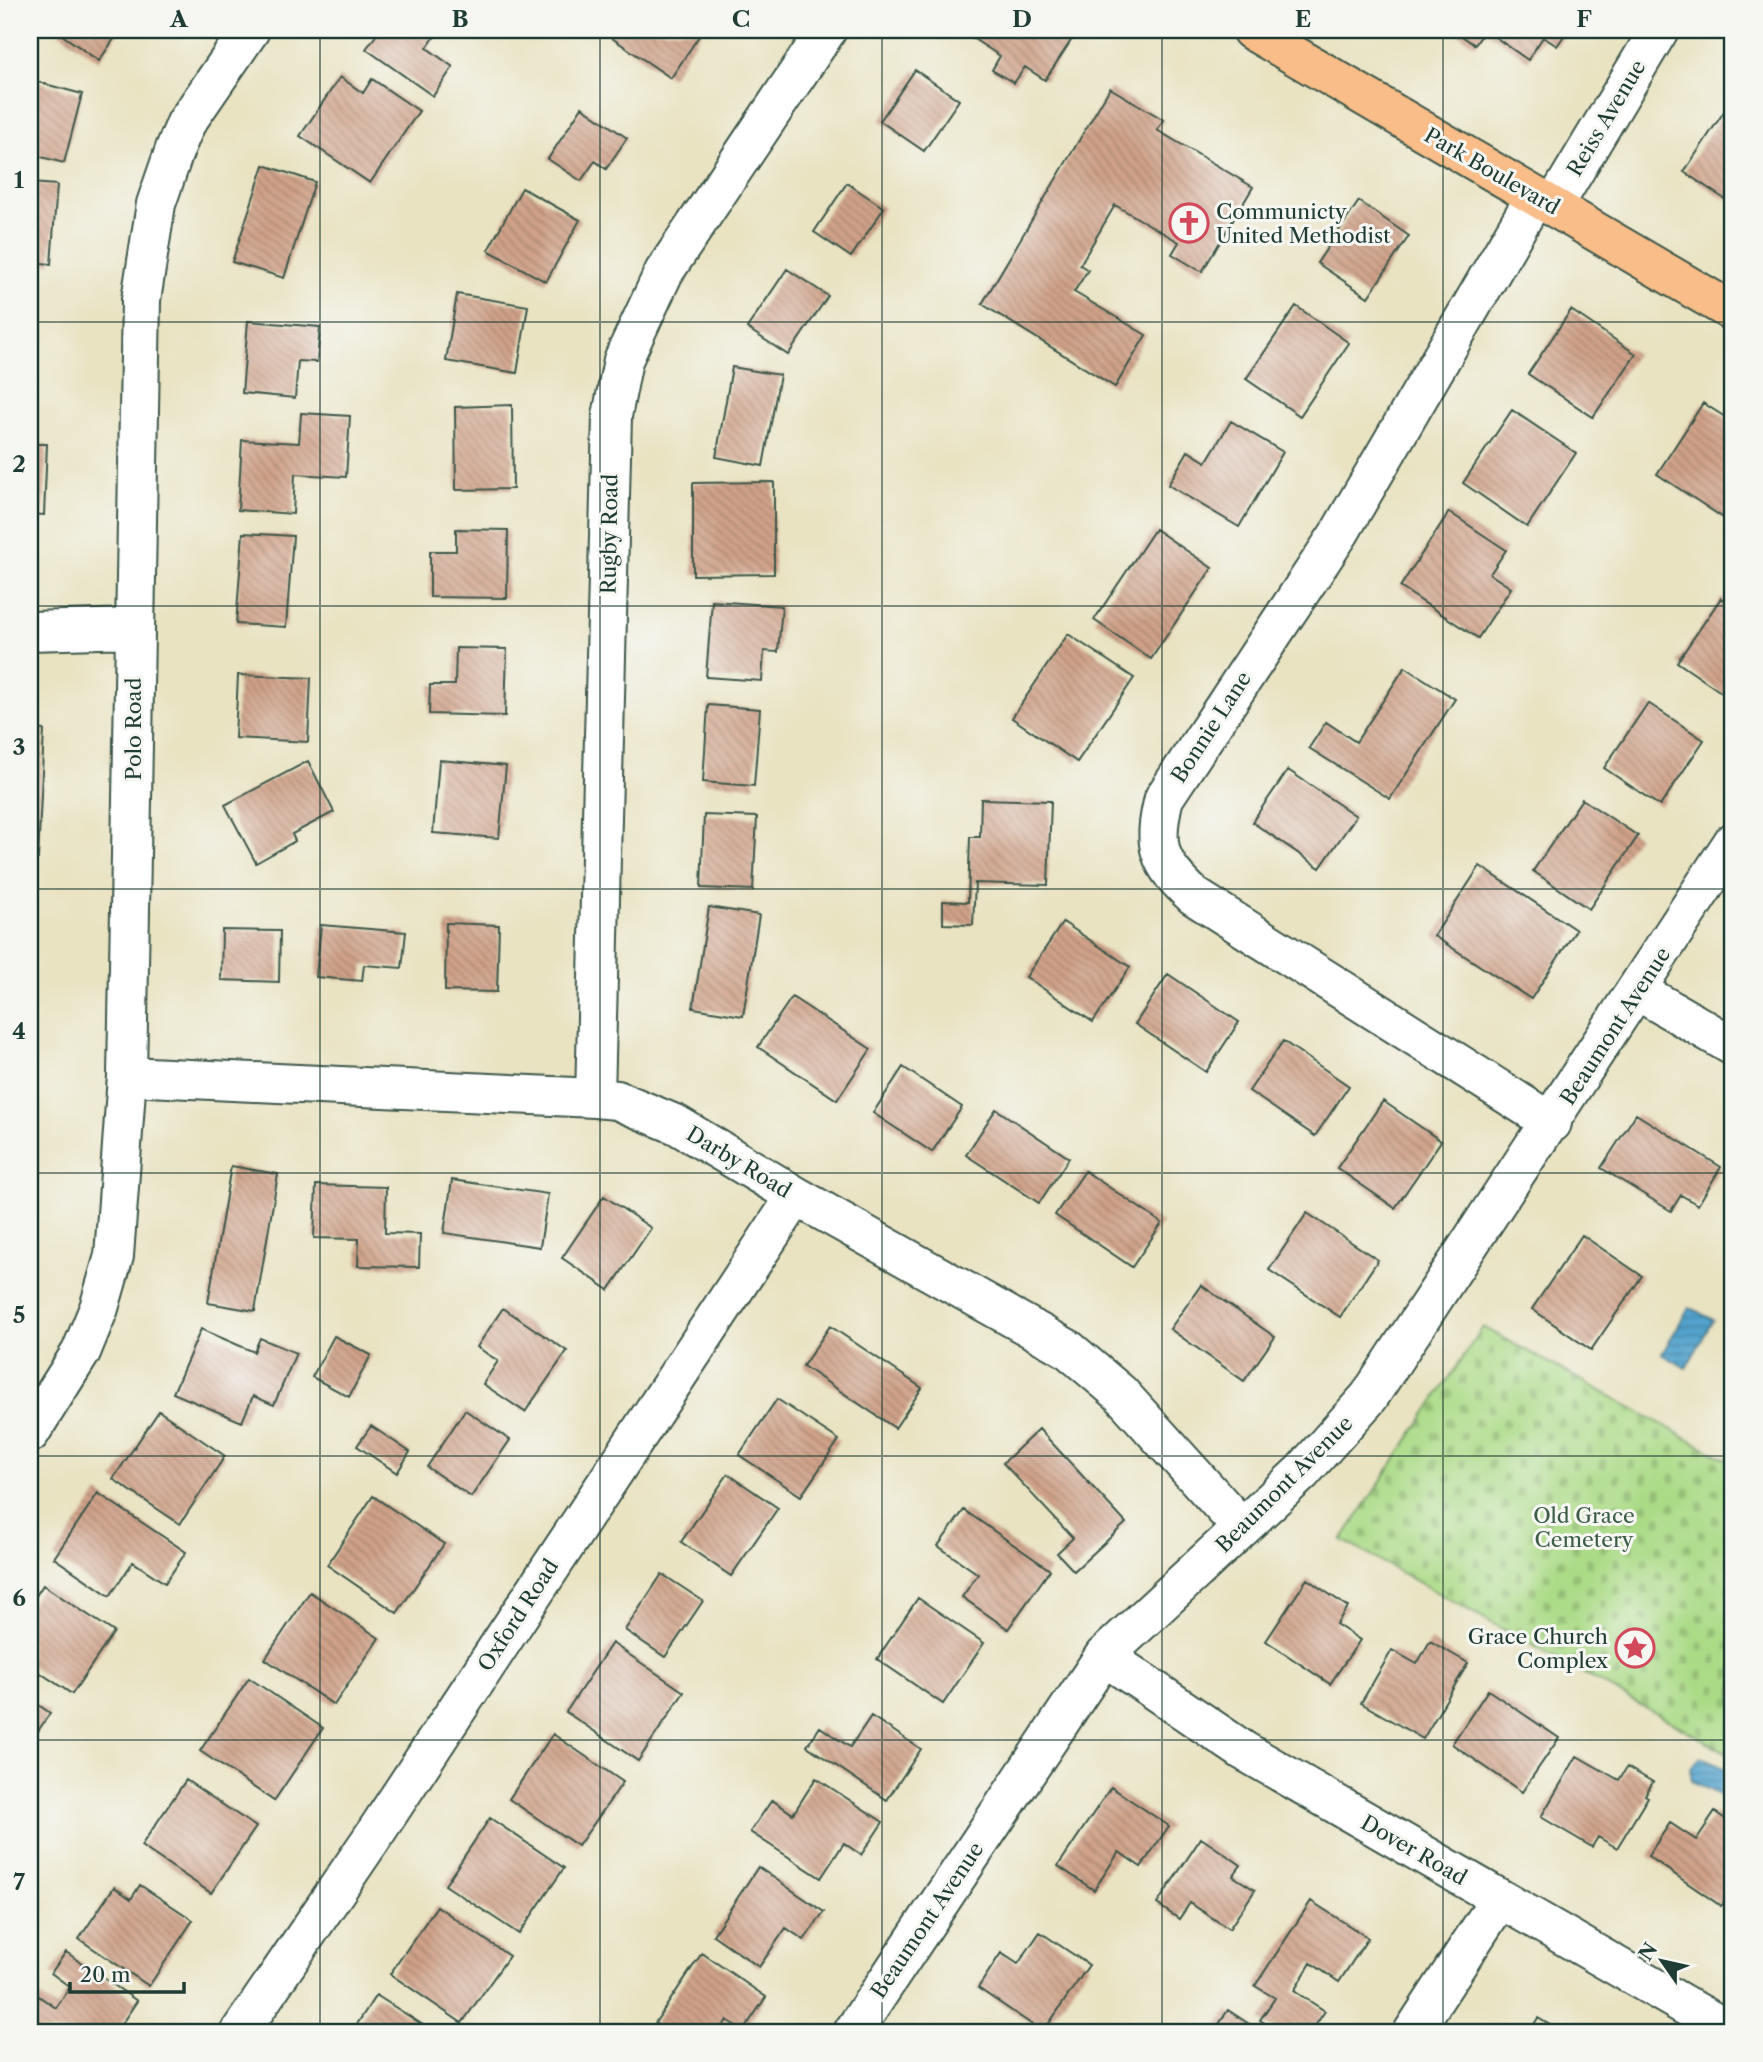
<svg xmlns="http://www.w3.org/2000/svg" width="1763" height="2062" font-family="'Libre Caslon Text',serif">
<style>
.cemetery{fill:url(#cemetery-stones);stroke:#668c5e;stroke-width:2}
.water{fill:url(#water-rules);stroke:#397080;stroke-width:2}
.building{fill:url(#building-back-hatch)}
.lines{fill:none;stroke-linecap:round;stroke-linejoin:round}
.minor-casing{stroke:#3d5649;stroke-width:42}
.major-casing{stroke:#3d5649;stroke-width:42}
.minor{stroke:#fff;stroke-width:38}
.major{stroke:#f8bd88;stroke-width:38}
.grid{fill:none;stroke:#1f3d34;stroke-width:2;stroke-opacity:0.55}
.labels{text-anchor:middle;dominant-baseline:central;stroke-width:6;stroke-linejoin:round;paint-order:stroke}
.street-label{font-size:21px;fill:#1f3d34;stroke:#f6f6f2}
.poi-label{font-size:21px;fill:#1f3d34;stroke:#f6f6f2;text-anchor:start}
.park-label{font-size:21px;fill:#3b5d45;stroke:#f6f6f2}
.neatline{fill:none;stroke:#1f3d34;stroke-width:2.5}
.grid-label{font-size:23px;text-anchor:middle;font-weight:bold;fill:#1f3d34}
</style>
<defs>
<pattern id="cemetery-stones" width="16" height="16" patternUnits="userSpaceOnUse" patternTransform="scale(1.75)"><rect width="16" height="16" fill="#acdb88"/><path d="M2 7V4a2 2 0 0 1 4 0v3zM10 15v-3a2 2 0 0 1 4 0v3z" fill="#94bd76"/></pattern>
<pattern id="water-rules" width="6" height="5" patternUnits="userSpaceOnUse" patternTransform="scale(1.75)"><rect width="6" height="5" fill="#53a3cd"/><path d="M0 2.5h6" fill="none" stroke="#4486a7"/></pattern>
<pattern id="building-back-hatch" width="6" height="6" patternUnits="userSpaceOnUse" patternTransform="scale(1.75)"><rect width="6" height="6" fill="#d0a289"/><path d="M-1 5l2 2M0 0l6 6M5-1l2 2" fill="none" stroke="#a88571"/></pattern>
</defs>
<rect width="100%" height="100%" fill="#f6f6f2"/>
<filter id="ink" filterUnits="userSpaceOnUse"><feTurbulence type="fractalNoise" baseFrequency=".0143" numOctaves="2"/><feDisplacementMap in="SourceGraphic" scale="14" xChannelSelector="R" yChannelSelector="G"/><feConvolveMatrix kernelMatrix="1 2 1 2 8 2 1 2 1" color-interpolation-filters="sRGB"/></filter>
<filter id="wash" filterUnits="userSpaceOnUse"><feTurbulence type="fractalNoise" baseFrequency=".00686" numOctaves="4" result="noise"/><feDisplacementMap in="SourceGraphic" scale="28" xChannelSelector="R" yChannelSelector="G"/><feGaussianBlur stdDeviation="1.57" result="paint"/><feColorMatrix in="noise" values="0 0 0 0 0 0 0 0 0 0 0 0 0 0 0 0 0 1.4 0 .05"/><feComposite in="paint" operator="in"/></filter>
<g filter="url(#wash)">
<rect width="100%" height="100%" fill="#e9e3c2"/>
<path class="cemetery" d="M1483,1327L1733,1463V1756L1342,1540Z"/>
<path class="water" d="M1689,1307L1713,1320L1686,1368L1662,1354Z
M1701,1757L1733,1773V1797L1725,1798L1692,1781L1690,1768Z"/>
<g id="blocks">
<path class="building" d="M60,30H120L99,61L58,32Z
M380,30H439L427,48L453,67L433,96L366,49Z
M614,30H703L671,78L609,36Z
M960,30H1065L1074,36L1045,80L1025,67L1014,83L992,70L1000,56Z
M1453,30H1568L1557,46L1543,37L1528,60L1485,30L1475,45Z
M915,70L959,100L924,151L880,121Z
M340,77L363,93L372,79L419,111L370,183L300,136Z
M30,80L82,94L64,163L30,154Z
M1110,88L1164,120L1157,130L1253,187L1202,272L1172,254L1179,242L1115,205L1080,265L1088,270L1074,292L1146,335L1115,387L982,304Z
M1733,98V190L1726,200L1684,172Z
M582,107L627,138L606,169L595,161L581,181L548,159Z
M264,165L315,182L284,278L232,262Z
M30,183L57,185L51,264L30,262Z
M847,183L884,208L851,257L814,232Z
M522,188L580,220L546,282L488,250Z
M1359,201L1409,236L1368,297L1317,263Z
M787,269L828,296L788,355L747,328Z
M457,294L528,306L517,373L446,361Z
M30,302L40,304L31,351L30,350Z
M1296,306L1349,343L1300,416L1246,379Z
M1571,310L1636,354L1593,417L1528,374Z
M248,321L320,327L317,362L298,361L295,398L242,393Z
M732,367L780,375L763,466L716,457Z
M1703,403L1733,422V506L1725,519L1657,474Z
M512,405L513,489L456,490L455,407Z
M1512,410L1576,453L1527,527L1463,483Z
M301,413L350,416L346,477L295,474L293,514L238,510L242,440L299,443Z
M1231,421L1283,452L1239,527L1168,485L1188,451L1206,462Z
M30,444H47L44,515L30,514Z
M774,482V574L693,575V483Z
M1449,512L1506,550L1490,574L1511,588L1478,638L1400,587Z
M456,529L508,530L507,598L430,597V551H456Z
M1155,529L1212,568L1151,659L1094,620Z
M243,533L293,536L286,627L236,624Z
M1721,598L1733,606L1731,699L1677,662Z
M712,601L782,606L778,652L764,651L762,681L706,677Z
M1068,634L1134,678L1077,762L1012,718Z
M456,648L507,649L505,716L429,714L430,685H455Z
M1405,667L1455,699L1390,799L1309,748L1326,722L1356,742Z
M238,675L311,678L308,742L235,738Z
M1648,703L1704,740L1660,806L1604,768Z
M708,705L760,709L754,786L703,782Z
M30,729L44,730L38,859H30Z
M439,760L506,766L499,838L433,833Z
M308,761L334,812L292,834L295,841L256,863L225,805Z
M1288,770L1356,816L1320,868L1252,822Z
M981,799L1051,801L1048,885L975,883L973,925L943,924V901L968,902L970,837H980Z
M1582,799L1638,836L1589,909L1533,871Z
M704,815L757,817L753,890L701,888Z
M1480,866L1576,930L1531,999L1434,936Z
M709,907L759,915L743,1016L693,1008Z
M1063,922L1130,967L1093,1022L1026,977Z
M446,923L499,925L497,992L445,991Z
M321,925L406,932L402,968L364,965L362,981L316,977Z
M222,930L280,931L279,982L221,980Z
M1168,974L1239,1022L1206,1072L1135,1024Z
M792,997L871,1049L837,1100L758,1047Z
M1283,1041L1349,1086L1315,1136L1249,1091Z
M903,1067L962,1107L932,1152L873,1113Z
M1383,1101L1441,1141L1395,1208L1337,1168Z
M996,1109L1069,1158L1039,1203L966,1155Z
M1636,1114L1721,1167L1698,1205L1681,1195L1671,1211L1601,1168Z
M231,1166L278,1174L255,1311L208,1303Z
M1085,1171L1162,1223L1132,1267L1055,1215Z
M452,1180L548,1194L540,1247L444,1233Z
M316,1185L386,1187L385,1233L420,1234L419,1267L358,1266L359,1239L314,1238Z
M604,1196L651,1228L609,1290L562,1258Z
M1307,1213L1378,1260L1340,1317L1269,1270Z
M1582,1235L1642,1276L1591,1350L1532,1309Z
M1201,1285L1275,1337L1244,1381L1170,1329Z
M503,1308L567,1351L525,1412L483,1384L498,1361L477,1347Z
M830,1326L922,1388L895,1428L803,1366Z
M201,1329L254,1352L260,1338L296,1353L274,1405L253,1396L242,1422L173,1393Z
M334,1336L371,1355L349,1397L312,1377Z
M777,1399L839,1440L801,1496L739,1455Z
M465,1410L510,1440L471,1497L427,1467Z
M159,1411L225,1456L180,1524L113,1479Z
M371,1426L410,1452L397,1473L357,1446Z
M1039,1429L1126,1523L1074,1571L1057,1553L1073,1538L1003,1463Z
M728,1474L778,1508L731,1576L681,1542Z
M98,1493L186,1552L165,1583L133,1562L110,1596L54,1558Z
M373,1496L444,1544L397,1613L327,1565Z
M964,1510L1050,1570L1008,1629L962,1597L978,1574L938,1546Z
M662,1574L703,1601L665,1657L625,1630Z
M1307,1579L1348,1607L1336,1624L1360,1640L1330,1684L1266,1641Z
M43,1585L114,1632L72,1694L30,1666V1605Z
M310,1592L379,1638L334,1705L265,1659Z
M918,1598L984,1643L943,1704L877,1659Z
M1430,1641L1468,1663L1423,1739L1361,1703L1392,1650L1417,1664Z
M612,1643L684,1692L638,1761L566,1712Z
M249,1678L323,1728L274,1801L200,1751Z
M1488,1690L1559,1738L1522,1792L1452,1744Z
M30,1699L50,1713L30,1743Z
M871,1716L921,1749L887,1800L807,1746L820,1727L850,1747Z
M553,1734L623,1782L578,1846L509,1799Z
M1577,1756L1619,1780L1627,1767L1653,1782L1645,1795L1648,1797L1617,1848L1598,1837L1592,1847L1541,1817Z
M816,1778L883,1822L861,1855L844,1843L821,1878L750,1832L772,1800L793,1814Z
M186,1780L256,1827L211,1893L141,1846Z
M1111,1787L1169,1826L1141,1867L1119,1852L1094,1890L1058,1866Z
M1715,1812L1733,1824V1888L1721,1906L1648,1856L1670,1823L1696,1840Z
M490,1818L564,1868L519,1934L445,1885Z
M1201,1838L1241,1865L1233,1876L1255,1890L1229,1929L1190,1903L1179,1919L1157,1904Z
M758,1867L824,1912L804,1940L786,1928L759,1967L713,1935Z
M140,1885L193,1920L149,1986L79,1939L114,1887L131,1899Z
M1311,1901L1368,1938L1339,1982L1311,1963L1294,1991L1325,2011L1311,2032H1279L1260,2020L1275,1998L1255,1986Z
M437,1906L509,1956L462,2023L390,1974Z
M1040,1932L1089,1965L1043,2032L978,1988L1001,1953L1018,1964Z
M66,1952L137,2001L116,2032H30V2006L37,1995L56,2008L70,1987L51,1973Z
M702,1953L766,1997L743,2031L727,2020L719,2032H668L655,2023Z
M376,1995L434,2032H352Z
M1228,2010L1261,2032H1214Z
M1538,2018L1562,2032H1529Z"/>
</g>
</g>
<g filter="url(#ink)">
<use href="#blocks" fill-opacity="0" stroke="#3d5649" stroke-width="2"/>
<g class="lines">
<g class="minor-casing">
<path id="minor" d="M1535,197L1340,532L1164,798C1152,846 1158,863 1194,896L1552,1123
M1553,207L1659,30
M30,631L133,628
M1638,991L1733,1046
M127,1076L595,1098L617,1100L677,1125L796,1196L1068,1349L1120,1393L1242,1528
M595,1098L612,416L623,360L664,272L827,30
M30,1433L81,1352L99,1308L114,1256L127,1076L141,300L156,204L175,149L186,123L250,30
M1104,1656L1244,1751L1731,2032
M240,2032L374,1835L796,1196
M853,2032L1104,1656L1302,1472L1369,1397L1733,842
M1413,2032L1499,1900"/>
</g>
<g class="major-casing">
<path id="major" d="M1251,30L1733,312"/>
</g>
<use href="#minor" class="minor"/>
<use href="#major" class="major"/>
</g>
</g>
<path class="grid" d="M320,30V2032M600,30V2032M882,30V2032M1162,30V2032M1443,30V2032M30,322H1733M30,606H1733M30,889H1733M30,1173H1733M30,1456H1733M30,1740H1733"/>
<defs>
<g id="church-ring" transform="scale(2.0125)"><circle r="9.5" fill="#f6f6f2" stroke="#d1495b" stroke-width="1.5"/><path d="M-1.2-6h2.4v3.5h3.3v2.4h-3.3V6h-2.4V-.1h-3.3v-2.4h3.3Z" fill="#d1495b"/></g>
<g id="sight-ring" transform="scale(2.0125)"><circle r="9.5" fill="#f6f6f2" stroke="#d1495b" stroke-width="1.5"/><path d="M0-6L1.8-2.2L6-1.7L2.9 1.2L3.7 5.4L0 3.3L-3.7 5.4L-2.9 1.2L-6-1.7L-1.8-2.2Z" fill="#d1495b"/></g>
</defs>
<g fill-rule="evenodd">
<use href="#church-ring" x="1189" y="223"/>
<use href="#sight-ring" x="1635" y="1648"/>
</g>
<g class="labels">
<g class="street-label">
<text transform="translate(1606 118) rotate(-59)">Reiss Avenue</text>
<text transform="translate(1492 171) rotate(30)">Park Boulevard</text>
<text transform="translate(609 534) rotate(-89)">Rugby Road</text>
<text transform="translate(1211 727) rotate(-57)">Bonnie Lane</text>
<text transform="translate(133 729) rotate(-90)">Polo Road</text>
<text transform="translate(1615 1026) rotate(-57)">Beaumont Avenue</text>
<text transform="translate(739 1162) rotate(31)">Darby Road</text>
<text transform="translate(1284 1484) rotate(-45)">Beaumont Avenue</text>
<text transform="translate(518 1615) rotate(-57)">Oxford Road</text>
<text transform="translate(1414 1850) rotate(30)">Dover Road</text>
<text transform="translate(927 1920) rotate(-56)">Beaumont Avenue</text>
</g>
<g class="poi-label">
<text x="1216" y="211">Communicty<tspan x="1216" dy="24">United Methodist</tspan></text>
<text x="1608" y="1636" text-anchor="end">Grace Church<tspan x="1608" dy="24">Complex</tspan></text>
</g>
<g class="park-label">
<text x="1584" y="1515">Old Grace<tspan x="1584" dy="24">Cemetery</tspan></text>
</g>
</g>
<rect width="1763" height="2062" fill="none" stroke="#f6f6f2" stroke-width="77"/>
<g transform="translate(1662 1961) rotate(304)" stroke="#f6f6f2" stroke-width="5" paint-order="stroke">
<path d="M0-5L12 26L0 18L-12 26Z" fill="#1f3d34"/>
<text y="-10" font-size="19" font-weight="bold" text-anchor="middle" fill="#1f3d34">N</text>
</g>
<path d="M70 1982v10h114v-10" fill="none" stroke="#1f3d34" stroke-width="3.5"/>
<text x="80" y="1982" font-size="21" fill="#1f3d34" stroke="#f6f6f2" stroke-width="5" paint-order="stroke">20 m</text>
<rect x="38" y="38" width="1686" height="1986" class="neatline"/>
<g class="grid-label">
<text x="179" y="27">A</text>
<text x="460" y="27">B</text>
<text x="741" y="27">C</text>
<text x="1022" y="27">D</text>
<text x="1303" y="27">E</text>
<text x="1584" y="27">F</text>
<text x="19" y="188">1</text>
<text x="19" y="472">2</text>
<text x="19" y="755">3</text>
<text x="19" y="1039">4</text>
<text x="19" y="1323">5</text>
<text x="19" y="1606">6</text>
<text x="19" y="1890">7</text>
</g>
</svg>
